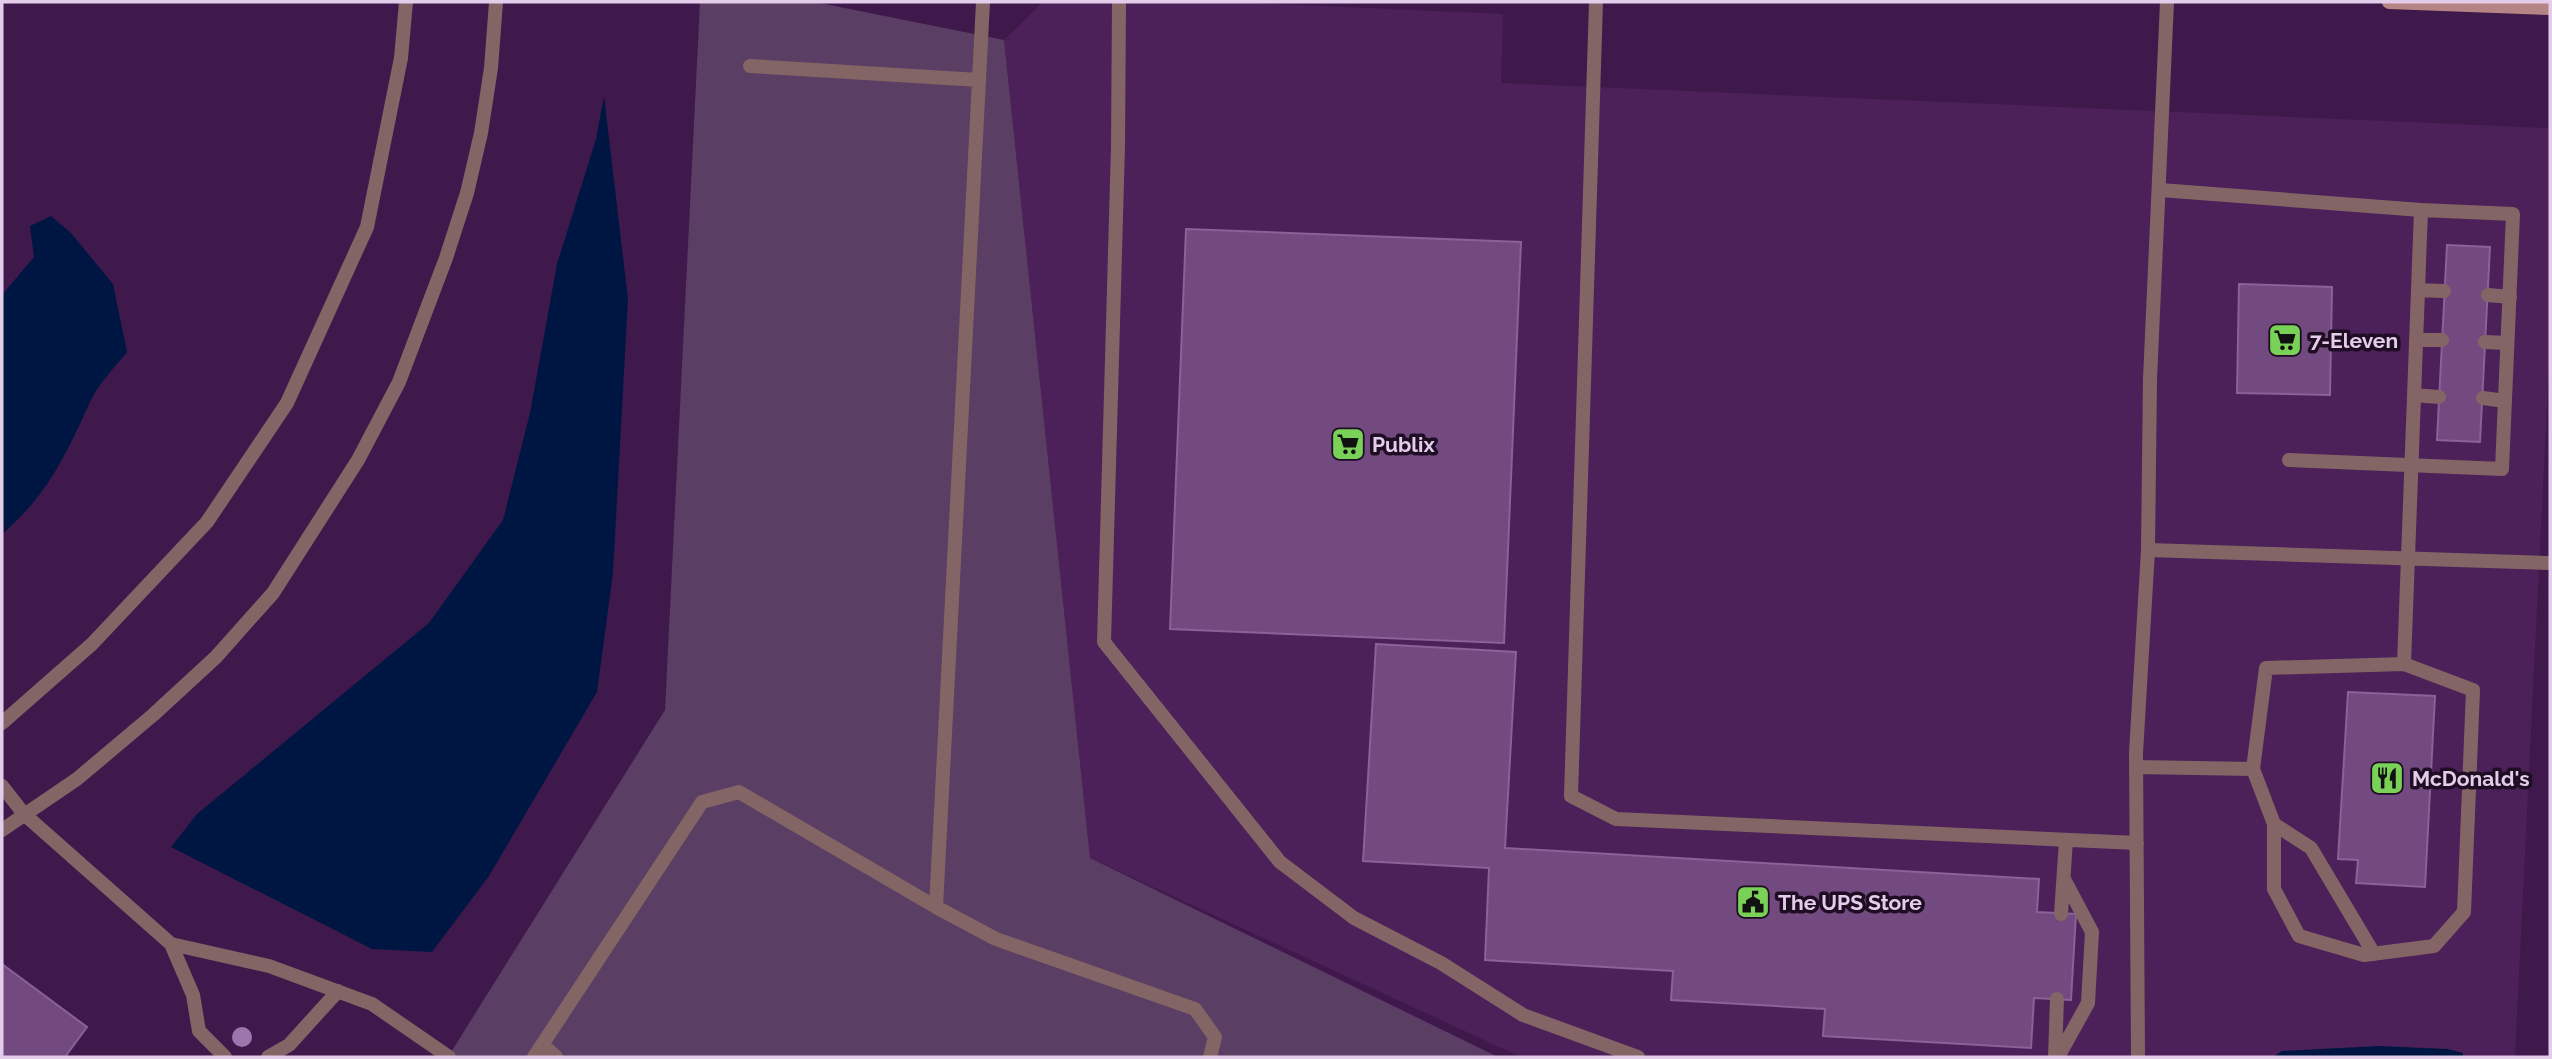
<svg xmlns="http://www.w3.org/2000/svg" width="2552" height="1059" font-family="Raleway,sans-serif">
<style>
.built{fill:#4c2159}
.green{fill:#5a3e63}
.water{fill:#001642}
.building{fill:#724a7f;stroke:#8a6198;stroke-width:2}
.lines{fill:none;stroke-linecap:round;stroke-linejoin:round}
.lane{stroke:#846565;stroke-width:14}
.street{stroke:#846565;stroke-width:14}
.secondary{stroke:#b68485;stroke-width:14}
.tree{fill:#9f75ad}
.labels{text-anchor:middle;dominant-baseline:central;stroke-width:7;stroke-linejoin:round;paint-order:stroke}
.poi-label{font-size:21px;font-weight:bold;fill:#e4cdeb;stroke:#1e0d23;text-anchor:start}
</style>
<rect width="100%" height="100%" fill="#3f194b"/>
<path class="built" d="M1043,2H1233L1503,14L1501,83L2550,128V343L2515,1057H1521L1090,858L1004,40Z"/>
<path class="green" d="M700,2H815L1004,40L1090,858L1498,1057H448L665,710Z"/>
<path class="water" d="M604,96L628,299L613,573L597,692L489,876L432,952L372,949L171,847L197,814L429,623L503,520L530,413L557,264L596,139Z
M51,216L71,233L113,284L127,352C115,367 100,382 91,400C66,454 49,494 2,534V295L34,257L30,226Z
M2379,1046L2448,1049L2463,1053V1057H2273L2282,1051Z"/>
<path class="building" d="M1186,229L1521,242L1504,643L1170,629Z
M2447,245L2490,247L2480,442L2437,440Z
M2239,284L2332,287L2330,395L2237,393Z
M1376,644L1516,652L1505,848L2039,879L2037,912L2076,914L2071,1000L2034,998L2031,1048L1823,1036L1825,1009L1671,1000L1673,971L1485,960L1489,868L1363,861Z
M2348,692L2435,696L2425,887L2356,883L2358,860L2338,859Z
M2,964L87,1027L65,1057H2Z"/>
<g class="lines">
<path class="lane" d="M1119,2L1118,146L1104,642L1280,862L1354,918L1441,963L1523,1015L1638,1057
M1596,2L1571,796L1616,819L2137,843
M750,66L979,80L936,907
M979,80L983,2
M2418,290L2444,291
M2488,295L2510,297
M2416,340H2442
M2485,342L2507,343
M2414,395L2439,397
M2483,398L2505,401
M2289,460L2502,469L2513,214L2421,210
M2148,550L2150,379L2167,2
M2136,767L2253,769L2266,668L2404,664L2421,210L2160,190
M2253,769L2274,824V889L2299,936L2364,955L2434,946L2464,912L2473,690L2404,664
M2,786L24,814L171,944L269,966L372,1004L449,1057
M2274,824L2311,848L2374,954
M2061,914L2066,840
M171,944L193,995L199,1031L225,1057
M543,1045L556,1057
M268,1057L289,1045L338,991
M534,1057L702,802L739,792L936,907L996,939L1195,1009L1215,1037L1210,1057
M2055,1057L2057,999
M2058,1057L2088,1003L2092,932L2064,879
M2138,1057L2136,753L2148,550L2550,563"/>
<path class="street" d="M2,723L92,644L207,522L287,403L367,227L401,58L406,2
M2,830L77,779L153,715L216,657L273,593L358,460L399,382L446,258L467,193L481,133L491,68L496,2"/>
<path class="secondary" d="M2389,2L2550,8"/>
</g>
<circle class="tree" cx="242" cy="1037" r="10"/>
<defs>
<g id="supermarket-square" transform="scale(1.75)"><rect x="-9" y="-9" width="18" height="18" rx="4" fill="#7ad157" stroke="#1e0d23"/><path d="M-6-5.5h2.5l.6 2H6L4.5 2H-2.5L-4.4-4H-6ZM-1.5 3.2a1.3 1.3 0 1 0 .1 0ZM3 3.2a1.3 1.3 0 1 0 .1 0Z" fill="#111"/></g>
<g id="restaurant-square" transform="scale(1.75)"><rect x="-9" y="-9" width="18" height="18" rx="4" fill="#7ad157" stroke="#1e0d23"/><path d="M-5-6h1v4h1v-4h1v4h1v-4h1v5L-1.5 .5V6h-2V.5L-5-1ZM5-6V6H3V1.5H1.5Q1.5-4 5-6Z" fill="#111"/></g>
<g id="civic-square" transform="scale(1.75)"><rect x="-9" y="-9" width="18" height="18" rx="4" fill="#7ad157" stroke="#1e0d23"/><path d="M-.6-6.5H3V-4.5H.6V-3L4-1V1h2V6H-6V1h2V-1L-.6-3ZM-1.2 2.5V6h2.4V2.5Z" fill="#111"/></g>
</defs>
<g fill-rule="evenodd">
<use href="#supermarket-square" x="2285" y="340"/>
<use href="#supermarket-square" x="1348" y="444"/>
<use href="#restaurant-square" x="2387" y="778"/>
<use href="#civic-square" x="1753" y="902"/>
</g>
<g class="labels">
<g class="poi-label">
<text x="2310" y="340">7-Eleven</text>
<text x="1372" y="444">Publix</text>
<text x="2412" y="778">McDonald's</text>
<text x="1778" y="902">The UPS Store</text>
</g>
</g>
<rect width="2552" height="1059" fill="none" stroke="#e4cdeb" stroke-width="7"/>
</svg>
